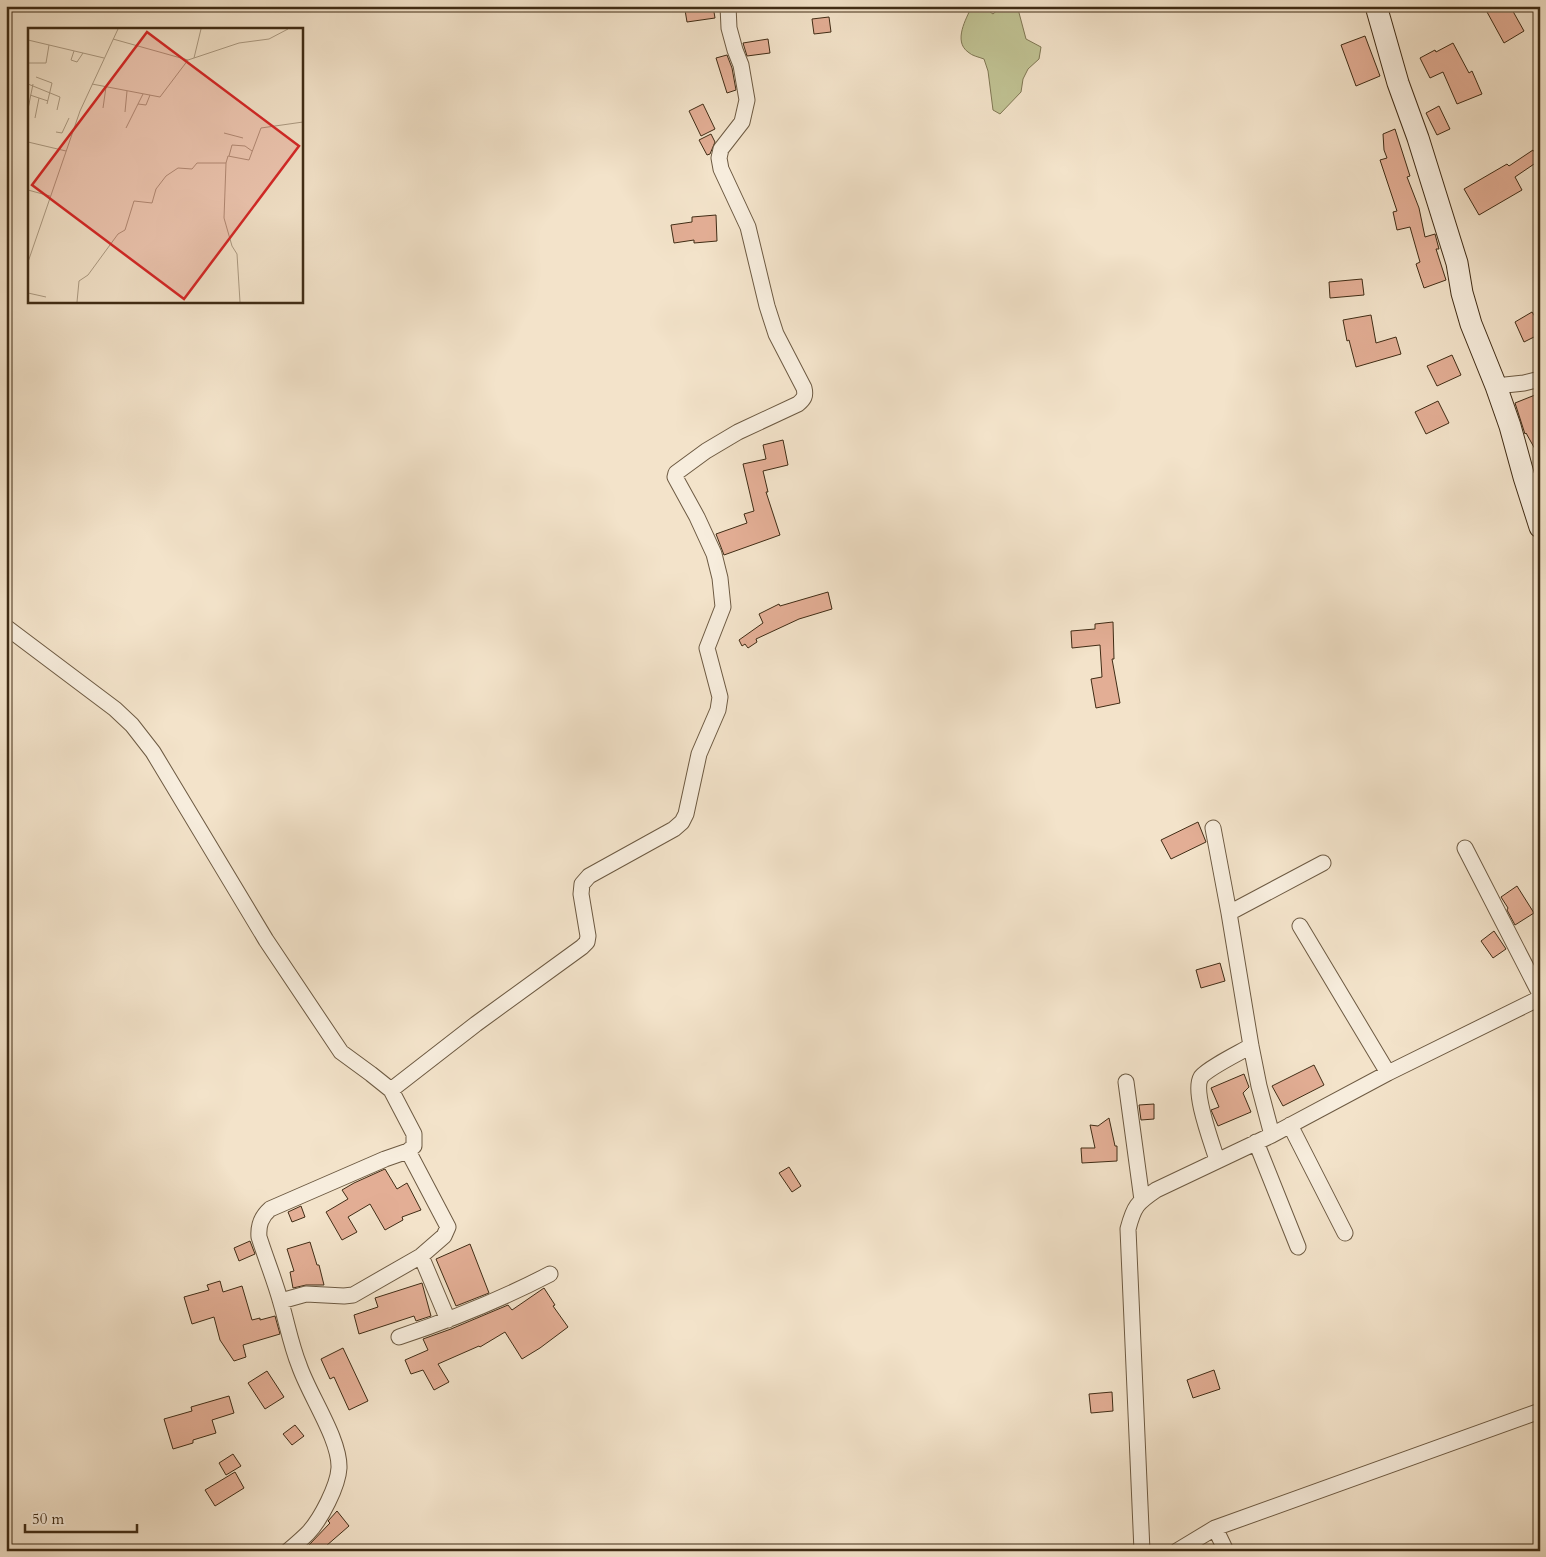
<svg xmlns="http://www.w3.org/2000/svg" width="1546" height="1557" font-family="Cardo,serif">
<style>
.green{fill:#c0c293;stroke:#807754}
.building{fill:#e3ae95;stroke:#402c15}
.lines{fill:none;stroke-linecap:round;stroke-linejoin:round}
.street-casing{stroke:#6d5a42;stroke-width:17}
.secondary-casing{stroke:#402c15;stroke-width:23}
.street{stroke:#f7eddd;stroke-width:15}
.secondary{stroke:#f7eddd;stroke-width:21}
.inset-road{fill:none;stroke:#ab9a82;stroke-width:1}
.view{fill:#d62828;fill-opacity:0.15;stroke:#d62828;stroke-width:2.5}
.inset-edge{fill:none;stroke:#402c15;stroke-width:2.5}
</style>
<rect width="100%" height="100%" fill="#f3e3ca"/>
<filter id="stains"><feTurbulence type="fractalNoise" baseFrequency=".004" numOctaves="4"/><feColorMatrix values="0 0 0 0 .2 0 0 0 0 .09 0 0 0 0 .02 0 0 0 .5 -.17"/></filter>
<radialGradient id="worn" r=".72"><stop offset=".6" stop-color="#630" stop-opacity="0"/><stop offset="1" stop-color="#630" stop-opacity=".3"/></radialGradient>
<path class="green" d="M972,6H982L993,14L1002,6H1011L1018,9L1026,39L1041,47L1039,59L1028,69L1023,79L1021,92L1000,114L993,110L988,71L984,59C979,57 972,56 968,52C953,41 966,19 972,6Z"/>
<path class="building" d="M713,6L715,18L687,22L685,10Z
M1498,6H1510L1524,31L1504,43L1487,12Z
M829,17L831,32L814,34L812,19Z
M1365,36L1380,76L1356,86L1341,45Z
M768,39L770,53L747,56L743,43Z
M1453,43L1469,73L1472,71L1482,94L1457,104L1443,72L1430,78L1420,58L1435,50L1436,52Z
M727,55L732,68L736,90L727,93L716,58Z
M703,104L715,129L701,136L689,111Z
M1439,106L1450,129L1437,135L1426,113Z
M1395,129L1410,176L1407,177L1419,208L1425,237L1435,234L1439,249H1436L1446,280L1424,288L1416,264L1420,262L1410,227L1397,230L1393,212L1397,211L1380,160L1387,158L1384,150L1383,134Z
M711,134L715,142L710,154L707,155L699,140Z
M1533,150L1540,160L1515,177L1522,190L1479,215L1464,189L1507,164L1509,166Z
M716,215L717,241L694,243V240L674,243L671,225L692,222V217Z
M1362,279L1364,295L1330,298L1329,282Z
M1532,312L1540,324V334L1524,342L1515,322Z
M1371,315L1376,343L1396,337L1401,354L1356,367L1349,340L1347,341L1343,320Z
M1452,355L1461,375L1437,386L1427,366Z
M1540,393V458L1526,433L1525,434L1515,403Z
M1438,401L1449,423L1426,434L1415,412Z
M783,440L788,465L763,471L768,492H766L780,535L724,555L716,534L747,523L744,514L754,511L743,464L766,459L763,445Z
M828,592L832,609L799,619L756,639L757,642L748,648L745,644L742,646L739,640L763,623L759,614L779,604L780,606Z
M1113,622L1114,659H1112L1120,703L1096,708L1091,679L1102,677L1100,645L1072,648L1071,631L1095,629V624Z
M1198,822L1206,842L1171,859L1161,840Z
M1517,886L1534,913L1515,925L1507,910L1508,908L1501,897Z
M1494,931L1506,949L1493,958L1481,941Z
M1220,963L1225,981L1201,988L1196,970Z
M1314,1065L1324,1085L1283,1106L1272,1086Z
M1244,1074L1249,1087L1243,1093L1251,1112L1218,1126L1211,1110L1219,1107L1211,1088Z
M1154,1104V1119L1141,1120L1139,1105Z
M1109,1118L1115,1146H1117V1161L1082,1163L1081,1148H1095L1090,1125L1098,1126Z
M789,1167L801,1186L792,1192L779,1173Z
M385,1169L397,1189L407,1183L421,1210L402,1217L403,1220L385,1230L370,1204L348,1217L357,1232L342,1240L326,1212L348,1199L342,1190L354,1183Z
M301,1206L305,1217L292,1222L288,1212Z
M250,1241L255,1254L239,1261L234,1248Z
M310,1242L317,1265H319L324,1285H306L293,1288L290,1272L294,1271L287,1249Z
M470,1244L489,1293L456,1306L436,1259Z
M220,1281L223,1292L242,1286L252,1320L260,1318V1320L275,1316L280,1334L243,1345L246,1357L234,1361L220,1340L214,1317L192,1324L184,1297L209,1290L207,1285Z
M422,1283L431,1316L416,1321L414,1316L359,1334L354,1315L378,1307L375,1298Z
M544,1288L555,1305L553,1306L568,1327L540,1348L522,1359L505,1332L480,1347L479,1346L438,1364L449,1382L434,1390L423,1370L411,1374L405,1360L428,1350L423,1339L451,1329L508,1305L512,1310Z
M343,1348L368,1401L349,1410L334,1377L330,1379L321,1359Z
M1214,1370L1220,1389L1193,1398L1187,1380Z
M267,1371L284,1397L265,1409L248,1383Z
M1112,1392L1113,1411L1091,1413L1089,1394Z
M229,1396L234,1413L212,1420L216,1433L193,1440V1443L173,1449L164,1419L192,1411L191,1407Z
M295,1425L304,1436L292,1445L283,1434Z
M233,1454L241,1466L226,1475L219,1463Z
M235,1472L244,1488L215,1506L205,1490Z
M337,1511L349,1526L326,1546L330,1551H314L309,1545L330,1523L328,1521Z"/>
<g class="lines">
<g class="street-casing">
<path id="street" d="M1496,386L1524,383L1540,379
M6,627L115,709L132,725L153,752L266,940L341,1052L371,1074L391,1090L476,1024L582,947L587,942L588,936L581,894L582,884L589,876L674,829L682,822L686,814L699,754L718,710L720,697L707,648L723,607L720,578L714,554L697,517L675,477L676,473L706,451L738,432L798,404C804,399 806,396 804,388L776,334L767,306L748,227L721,169L719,158L721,149L742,122L747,100L741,65L735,50L729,28L728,6
M1213,828L1229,913L1251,1046L1259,1086L1272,1135
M1465,848L1540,994
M1229,913L1323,863
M1300,926L1388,1073
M1126,1082L1142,1200
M1290,1125L1345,1233
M1256,1142L1298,1247
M1217,1160C1212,1143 1192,1092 1201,1077C1208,1068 1239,1053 1251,1046
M421,1256L448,1320
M281,1301L306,1294L344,1296L353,1295L421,1256L444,1236L448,1227L408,1151
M399,1337C450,1320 502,1299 550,1274
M1215,1528L1226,1551
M288,1551C295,1545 302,1539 308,1533C321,1519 338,1486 339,1468C340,1439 309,1395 299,1365C291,1345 287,1323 281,1303C275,1281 266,1259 259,1237C258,1225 261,1217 270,1209L385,1159L408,1151L414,1146V1134L391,1090
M1142,1551L1128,1229C1134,1206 1137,1203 1156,1190L1272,1135L1388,1073L1540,998
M1177,1551L1215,1528L1540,1411"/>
</g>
<g class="secondary-casing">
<path id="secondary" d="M1376,6L1398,83L1418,138L1457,263L1462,293L1471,324L1496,386L1510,426L1524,477L1540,527"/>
</g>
<use href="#street" class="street"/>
<use href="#secondary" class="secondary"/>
</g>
<g transform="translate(28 28)">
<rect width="275" height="275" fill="#f3e3ca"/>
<path class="inset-road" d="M85,11L160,32L211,15L241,11L260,1M0,12L76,30M46,23L43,32L49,34L55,25M166,30L173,1M0,35H18L21,17M8,49L24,55L19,76M0,56L32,69L29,82M64,56L132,69L160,32M2,67L20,73M110,76L118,77L122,67M75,80L78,59M0,81L5,56M97,84L99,63M7,90L11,70M98,100L115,66M28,104L34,105L41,90M196,105L215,110M0,114L38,123M201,128L204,117L217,118L224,123M198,135L200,128L221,132L233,100L275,94M0,162L22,168M0,234L52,83L90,1M0,265L18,269M49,274L51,253L60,247L90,206L97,202L106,173L124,175L128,161L138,148L150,140L164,141L169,135H198L196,190L204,218L209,226L212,274"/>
<path class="view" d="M119,4L271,118L156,271L4,157Z"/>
<rect width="275" height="275" class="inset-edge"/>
</g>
<rect width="1546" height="1557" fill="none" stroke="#f3e3ca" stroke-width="25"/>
<rect x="8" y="8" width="1531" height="1542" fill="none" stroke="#402c15" stroke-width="2.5"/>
<rect x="12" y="12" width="1521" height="1532" fill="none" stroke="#402c15"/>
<path d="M25 1524v8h112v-8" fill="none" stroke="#402c15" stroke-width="2.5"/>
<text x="32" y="1524" font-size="15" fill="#402c15" stroke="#f7eddd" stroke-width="4" paint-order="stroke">50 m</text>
<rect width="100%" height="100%" filter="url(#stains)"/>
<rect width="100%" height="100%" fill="url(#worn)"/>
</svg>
